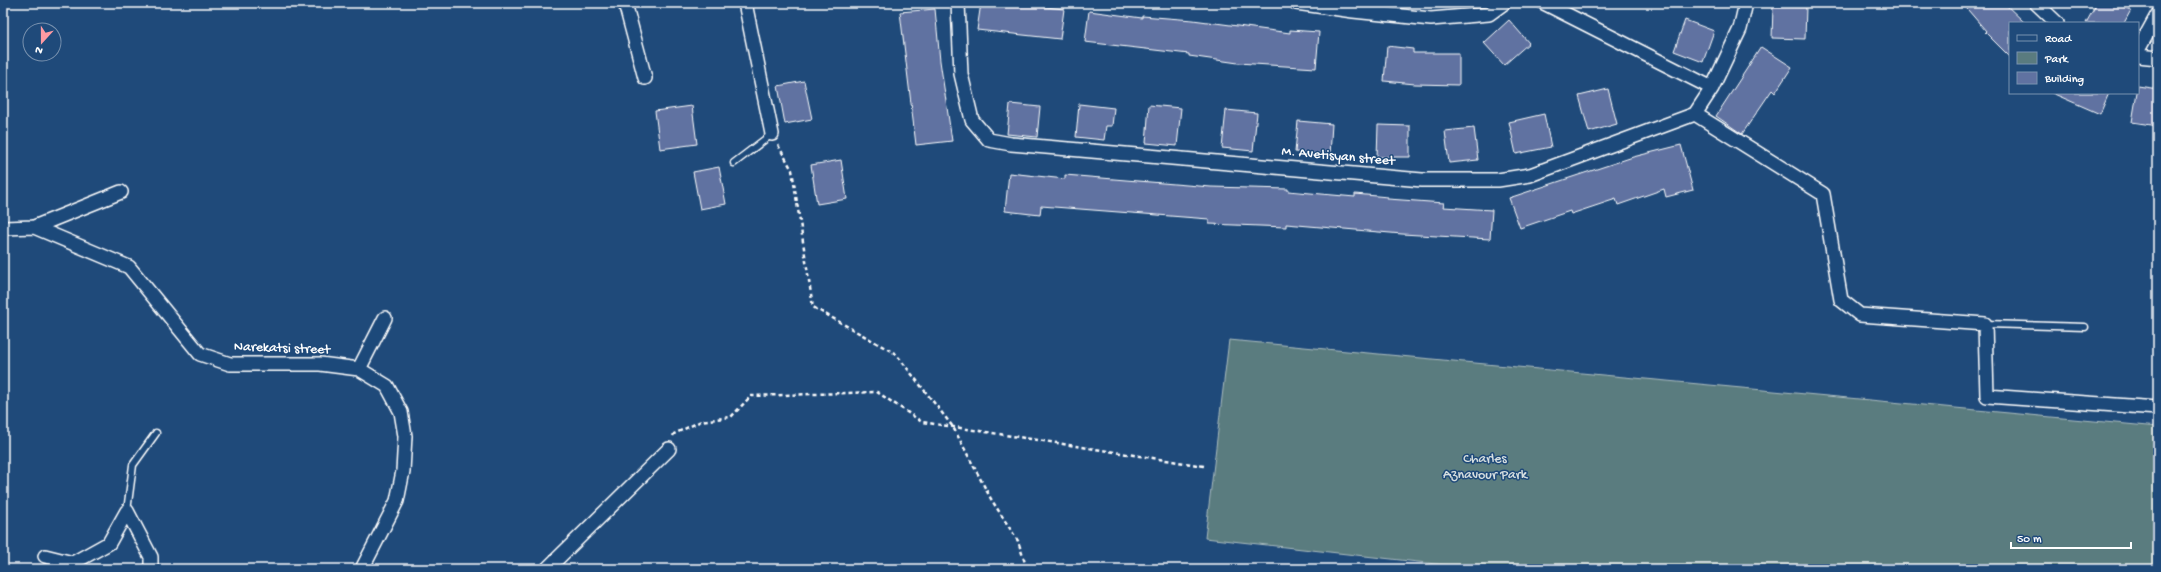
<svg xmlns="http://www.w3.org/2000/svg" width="2161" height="572" font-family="'Gochi Hand',sans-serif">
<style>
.green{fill:#5a7b7f;stroke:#acbdbf}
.building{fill:#6072a1;stroke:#fff}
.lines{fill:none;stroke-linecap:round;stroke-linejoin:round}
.lane-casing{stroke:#fff;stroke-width:9}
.street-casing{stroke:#fff;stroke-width:16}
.path{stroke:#fff;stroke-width:2.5;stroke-dasharray:4 3;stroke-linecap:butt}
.lane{stroke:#1f4a7a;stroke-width:6}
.street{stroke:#1f4a7a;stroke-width:13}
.labels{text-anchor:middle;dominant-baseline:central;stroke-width:3;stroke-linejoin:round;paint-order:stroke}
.street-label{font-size:14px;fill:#fff;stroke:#1f4a7a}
.park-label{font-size:14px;fill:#d6dedf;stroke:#1f4a7a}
</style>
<rect width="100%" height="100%" fill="#1f4a7a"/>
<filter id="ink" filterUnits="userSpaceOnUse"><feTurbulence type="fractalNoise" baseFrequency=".025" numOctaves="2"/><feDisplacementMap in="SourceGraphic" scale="8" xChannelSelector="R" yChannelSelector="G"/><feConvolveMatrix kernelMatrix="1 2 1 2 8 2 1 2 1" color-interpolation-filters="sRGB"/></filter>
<g filter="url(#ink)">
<path class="green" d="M1229,340L2158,427V569H1480L1205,538Z"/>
<path class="building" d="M981,3H1009L1064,9L1060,39L977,30Z
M1962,3H2004L2025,23H2010V57L1985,32L1986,31Z
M2097,3H2119L2131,10L2124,23H2086Z
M1773,6L1806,7L1805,39L1772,38Z
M935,9L940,61L952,141L916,145L900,12Z
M1089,11L1142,18V16L1193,20L1290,33V30L1319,32L1316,68L1238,63L1189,56V54L1085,42Z
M1509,20L1529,43L1504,65L1484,43Z
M1685,20L1714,31L1703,62L1674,51Z
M1387,46L1413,49V53H1459V85L1415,84L1384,81Z
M1761,47L1792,67L1775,93L1772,90L1742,134L1716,116Z
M804,81L812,119L785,124L778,86Z
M2138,86L2158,89V126L2132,122Z
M1608,89L1617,124L1589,132L1579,96Z
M2052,93H2109L2100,114Z
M1010,104L1040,107L1037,137L1007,134Z
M1079,104L1114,108L1112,126H1106L1104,140L1076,137Z
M1149,105L1181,108L1177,146L1146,143Z
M692,106L697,144L660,149L655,111Z
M1226,110L1257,113L1253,151L1222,148Z
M1544,114L1551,147L1516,154L1509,122Z
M1298,121L1332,124L1330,155L1295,152Z
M1378,125L1410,126V157H1377Z
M1474,128L1478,160L1449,163L1445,131Z
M1681,145L1693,190L1666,197L1664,189L1618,205L1616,199L1571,214L1570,211L1520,228L1509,198L1633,157Z
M841,160L847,199L817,204L811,165Z
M719,167L726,204L700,209L693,172Z
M1009,173L1065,179V175L1211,187L1288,189V191L1355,197V194L1388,197V199L1444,203L1443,207L1492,210L1490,239L1402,234L1286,224V227L1209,224V219L1041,206L1040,215L1005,211Z"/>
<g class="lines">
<g class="lane-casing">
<path id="lane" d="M734,163L772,134
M1985,324L2085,327
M127,511L133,465L156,433"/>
</g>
<g class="street-casing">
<path id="street" d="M625,3L645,78
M745,3L772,134
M958,3L961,74L972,120L989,140L1011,144L1422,180H1498L1530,175L1695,114L1712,88L1740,29L1746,3
M1296,3L1353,11L1431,19L1489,14L1504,3
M1544,3L1712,88
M2036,3L2057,23
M2138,50L2158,14
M2138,56L2158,58
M1695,114L1823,194L1841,300L1860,315L1985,324L1987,396L2158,408
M34,227L121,192
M3,228L34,227L129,267L200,354L230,364H320L359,369L387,386L401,412L405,436L403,471L397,501L362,569
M359,369L385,318
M45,556L73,563L109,543L127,511L151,557V569
M547,569L669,449"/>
</g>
<path class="path" d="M778,145L792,170L813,307L896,354L953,427L991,499L1018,541L1027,569
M673,436L674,434L701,421L731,417L751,396L877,392L922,422L1204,466"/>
<use href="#lane" class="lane"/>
<use href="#street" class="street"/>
</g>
</g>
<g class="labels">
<g class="street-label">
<text transform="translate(1338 157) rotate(5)">M. Avetisyan street</text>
<text transform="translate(282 349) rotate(2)">Narekatsi street</text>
</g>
<g class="park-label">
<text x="1485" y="459">Charles<tspan x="1485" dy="16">Aznavour Park</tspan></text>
</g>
</g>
<rect width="2161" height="572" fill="none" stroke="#1f4a7a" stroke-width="16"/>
<rect x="8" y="8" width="2145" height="556" fill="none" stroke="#fff" stroke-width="1.5" filter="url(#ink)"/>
<rect x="2009" y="22" width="130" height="72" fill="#1f4a7a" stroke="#7992af"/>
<rect x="2017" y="35" width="20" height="6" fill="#1f4a7a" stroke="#7992af"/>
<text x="2045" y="42" font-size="12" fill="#ffffff">Road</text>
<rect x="2017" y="52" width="20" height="12" fill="#5a7b7f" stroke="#7992af"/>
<text x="2045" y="62" font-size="12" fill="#ffffff">Park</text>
<rect x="2017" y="72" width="20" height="12" fill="#6072a1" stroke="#7992af"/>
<text x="2045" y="82" font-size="12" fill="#ffffff">Building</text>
<g transform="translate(42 42) rotate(201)"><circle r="19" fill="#1f4a7a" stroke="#7992af"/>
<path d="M0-3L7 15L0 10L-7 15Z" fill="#ff9aa2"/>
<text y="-6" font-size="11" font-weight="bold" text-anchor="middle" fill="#ffffff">N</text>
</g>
<path d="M2011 542v6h120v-6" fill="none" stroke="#ffffff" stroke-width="2"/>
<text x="2017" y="542" font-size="12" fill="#ffffff" stroke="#1f4a7a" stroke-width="3" paint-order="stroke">50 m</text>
</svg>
